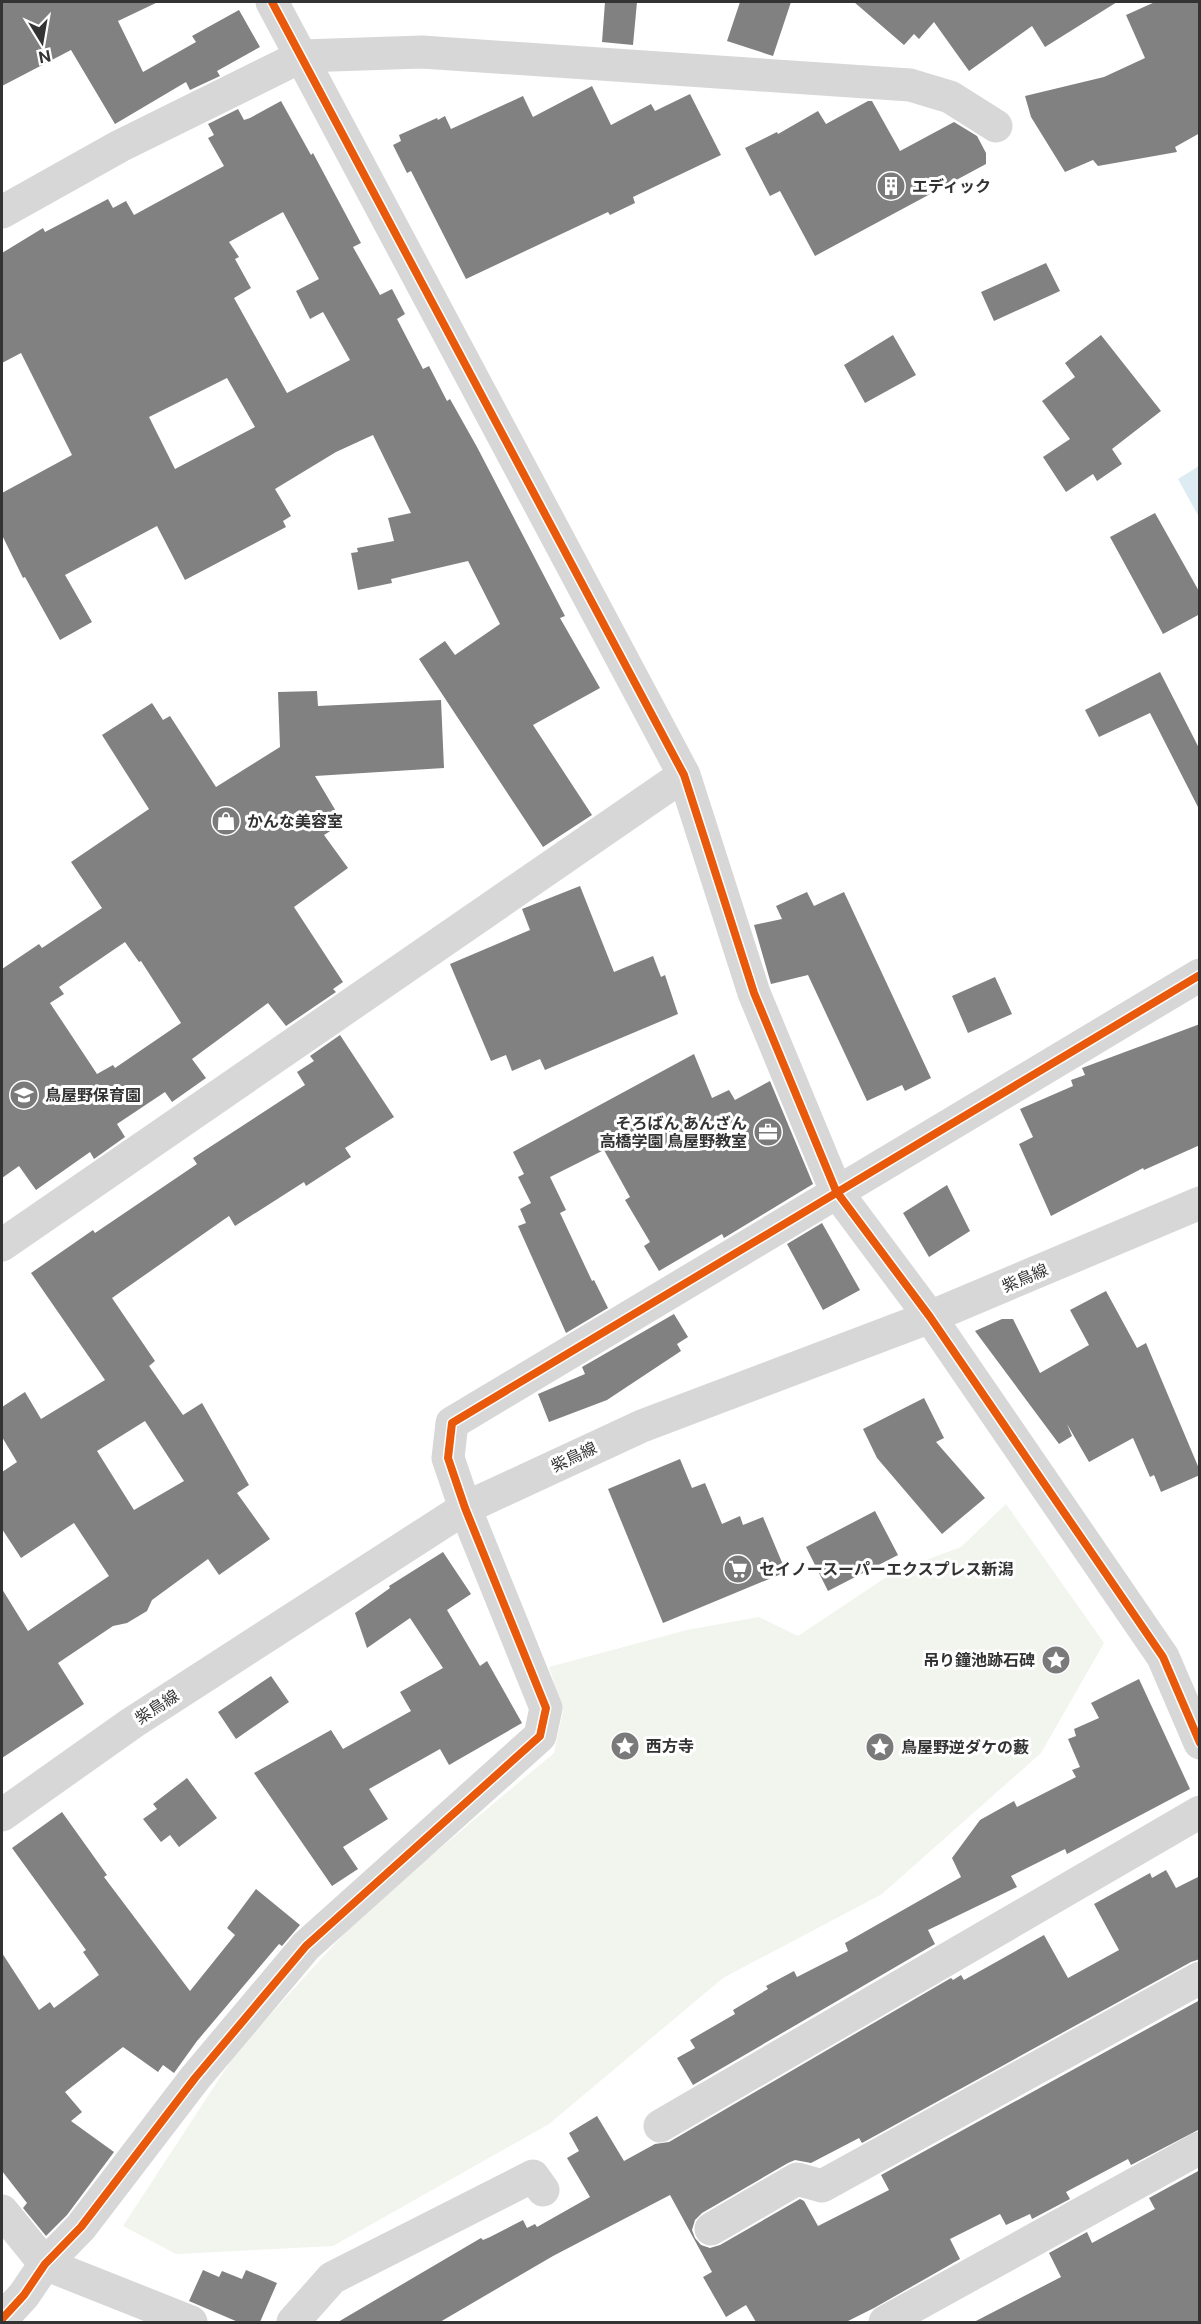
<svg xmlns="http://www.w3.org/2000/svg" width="1201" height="2324" font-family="'Public Sans','Noto Sans JP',sans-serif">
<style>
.green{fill:#f1f5ed}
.water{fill:#ddebf3}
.building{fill:#818181;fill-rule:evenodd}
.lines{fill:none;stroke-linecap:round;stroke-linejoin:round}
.minor{stroke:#d7d7d7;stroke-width:33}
.cycleway-casing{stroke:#fff;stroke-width:11}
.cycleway{stroke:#e8590c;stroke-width:8}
.labels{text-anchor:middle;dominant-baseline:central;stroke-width:6;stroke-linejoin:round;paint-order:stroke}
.poi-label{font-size:16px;font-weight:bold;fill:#333;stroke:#fff;text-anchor:start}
.street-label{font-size:16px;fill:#333;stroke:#fff}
</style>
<rect width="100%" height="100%" fill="#fff"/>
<path class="green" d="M1006,1504L1104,1643L1041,1753L882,1894L723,1978L549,2124L333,2246L176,2254L123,2226L238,2050L364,1912L554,1753L563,1711L549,1667L687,1630L759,1617L798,1636L894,1572L961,1547Z"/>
<path class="water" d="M1199,466V517L1178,479Z"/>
<path class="building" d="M2,2H158L118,21L143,72L196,42L192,36L239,10L260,47L217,71L220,76L190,90L186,82L115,124L71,50L2,86Z
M605,2H637L633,45L602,42Z
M740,2H791L773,56L727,41Z
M854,2H1117L1045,47L1032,26L969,71L934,22L919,39L914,34L904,45Z
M1155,2H1200V133L1175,147L1177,152L1098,166L1093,160L1065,172L1031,117L1025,96L1104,77L1145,58L1126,15Z
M592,86L611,125L651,104L655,111L690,94L721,155L633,197L635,203L610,215L608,212L466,279L411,171L407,173L393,145L401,141L399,135L437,118L438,120L445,116L451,129L523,96L533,117Z
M281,101L311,155L313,153L361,243L353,247L380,295L392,289L405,314L397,319L423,369L429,366L447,401L450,399L477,447L565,616L560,618L600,688L533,725L592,815L543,847L419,659L445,641L455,655L500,624L468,561L391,579L392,583L358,590L351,553L358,552L357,548L394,541L388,518L411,513L373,435L336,452L275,489L291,516L283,521L286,527L185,580L157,526L65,575L92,622L60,640L25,577L23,578L2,535V493L72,455L21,353L2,363V253L43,228L45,232L108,199L113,208L126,201L134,215L224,166L208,138L214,135L208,124L238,109L244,120L250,118ZM283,212L319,279L296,291L310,319L323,312L350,360L287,393L234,298L251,288L235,259L239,257L229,242ZM227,378L255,427L175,469L149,417Z
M868,101H872L900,151L954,122L977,136L986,153V164L815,256L780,191L770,196L745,148L777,132L778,134L818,111L826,124Z
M1046,263L1060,291L994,321L981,292Z
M893,335L916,375L865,403L844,365Z
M1101,335L1161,411L1112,449L1122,464L1097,481L1093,474L1066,492L1043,457L1070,439L1042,401L1075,377L1065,363Z
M1155,513L1200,593V614L1163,634L1110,537Z
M1160,672L1200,750V811L1150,713L1099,737L1085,710Z
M317,691L318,706L441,700L444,768L315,776L343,823L324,835L348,868L294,907L343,982L333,989L336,992L286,1026L268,1003L192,1059L206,1078L172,1102L165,1092L117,1124L125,1137L94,1159L90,1152L36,1190L19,1166L2,1178V969L39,944L42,948L102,908L71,862L149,809L102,735L152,703L163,720L170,716L216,787L280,747L278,692ZM125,942L139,962L141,961L181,1023L115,1068L113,1065L97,1074L50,1003L64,994L59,987Z
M580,886L614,972L653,956L661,977L665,975L678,1014L545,1070L540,1059L512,1071L506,1055L491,1061L450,964L530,930L522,909Z
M807,892L814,906L844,892L931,1078L905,1091L902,1085L867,1101L808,975L771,984L754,925L782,919L776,906Z
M995,977L1012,1014L968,1033L952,996Z
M1200,1024V1145L1144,1170L1143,1168L1051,1216L1019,1144L1033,1137L1020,1109L1073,1086L1071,1080L1085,1075L1082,1068Z
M340,1035L394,1117L345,1148L351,1157L306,1186L304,1182L235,1226L229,1216L112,1298L155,1361L149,1366L183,1415L202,1403L249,1485L237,1493L270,1539L219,1575L208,1559L152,1600L147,1611L127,1623L113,1626L58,1663L84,1704L2,1758V1589L28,1631L109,1576L74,1523L21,1558L2,1529V1472L17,1462L2,1437V1407L25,1392L41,1419L105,1380L31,1273L93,1230L95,1233L197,1164L193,1158L305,1085L297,1072L314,1061L310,1056ZM145,1421L184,1481L134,1510L97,1451Z
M694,1054L712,1098L729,1090L735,1100L770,1081L813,1184L724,1238L722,1234L659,1271L644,1246L650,1242L625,1200L630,1197L604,1150L550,1177L566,1210L560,1213L592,1281L594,1280L608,1308L566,1333L518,1226L526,1223L520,1209L531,1203L518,1177L524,1174L513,1152Z
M947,1185L970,1231L929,1257L903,1213Z
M822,1223L860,1290L823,1310L787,1244Z
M1106,1291L1137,1348L1146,1343L1200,1471V1475L1161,1492L1154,1475L1150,1477L1133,1438L1089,1462L1067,1424L1072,1436L1059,1444L975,1331L1002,1319H1013L1040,1373L1089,1345L1070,1310Z
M674,1314L688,1337L677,1344L681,1351L607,1400L549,1422L538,1394L585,1374L582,1367Z
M924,1398L944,1438L936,1442L985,1498L942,1534L877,1458L863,1429Z
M680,1459L692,1488L705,1483L722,1524L740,1516L743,1525L763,1517L786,1572L663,1623L608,1489Z
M875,1511L898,1555L828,1591L806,1547Z
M443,1552L471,1594L447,1610L480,1666L487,1661L522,1723L449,1765L440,1749L369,1789L388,1819L343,1847L358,1869L332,1886L254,1773L331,1730L343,1749L411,1711L400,1692L443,1668L410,1618L367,1648L355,1613L390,1588L389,1586Z
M271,1676L289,1702L236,1739L218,1712Z
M1139,1679L1190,1789L1067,1854L1065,1849L1011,1876L1017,1887L928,1930L935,1944L693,2085L677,2058L695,2048L690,2040L735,2014L733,2010L768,1989L766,1986L794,1971L797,1977L848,1951L845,1943L961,1877L952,1858L980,1820L1014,1801L1017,1807L1076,1777L1072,1770L1080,1767L1068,1739L1076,1736L1074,1729L1099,1718L1091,1703Z
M187,1778L217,1818L179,1847L170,1835L161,1842L143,1819L157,1809L153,1804Z
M62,1812L107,1875L104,1877L190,1991L235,1935L227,1928L256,1889L300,1925L282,1946L279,1944L197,2041L174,2073L163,2065L158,2072L123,2047L65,2092L82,2112L71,2121L114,2152L67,2215L46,2236L23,2208L27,2203L2,2171V1953L39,2010L50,2002L54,2008L99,1975L83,1952L86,1950L12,1848Z
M1166,1870L1176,1888L1200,1876V1959L1191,1962L862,2143L859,2138L811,2163L795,2160L788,2163L702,2213L695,2220L692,2230L695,2238L701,2245L710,2248L720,2245L800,2199L804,2201L818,2226L889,2190L881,2175L1200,2000V2129L1131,2165L1128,2159L1066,2192L1070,2199L1032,2219L1030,2214L1006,2225L1000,2214L950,2239L960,2259L874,2308L846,2322H756L746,2305L726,2317L703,2277L712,2272L670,2195L553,2256L440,2322H338L481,2238L483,2240L490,2237L523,2220L527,2228L535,2224L537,2227L590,2197L567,2158L579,2151L569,2133L597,2116L624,2161L655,2144L669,2142L951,1978L953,1980L961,1975L964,1980L1044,1935L1068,1978L1119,1950L1094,1904L1150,1873L1152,1878Z
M1200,2170V2322H974L1061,2277L1049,2253L1087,2232L1092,2243L1155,2209L1149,2198Z
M203,2270L219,2277L222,2271L242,2279L246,2270L277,2283L260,2322H238L189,2301Z"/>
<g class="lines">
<path class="minor" d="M272,2L684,775L754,993L836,1191L930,1317L1163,1657L1200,1743
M2,212L120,146L302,56L422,52L910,85L950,97L996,126
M2,1245L684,775
M2,1815L132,1723L465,1508L642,1426L930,1317L1200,1203
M660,2126L1200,1812
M2,2211L45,2264L191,2322
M711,2229L797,2179L822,2186L1200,1978
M2,2319L24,2295L45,2264L81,2227L195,2078L306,1946L540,1736L546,1708L465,1508L448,1458L452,1423L1200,975
M293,2322L332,2278L533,2176L543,2190
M885,2322L1200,2148"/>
<g class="cycleway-casing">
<path id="cycleway" d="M272,2L684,775L754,993L836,1191L930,1317L1163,1657L1200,1743
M2,2319L24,2295L45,2264L81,2227L195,2078L306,1946L540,1736L546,1708L465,1508L448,1458L452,1423L1200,975"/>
</g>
<use href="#cycleway" class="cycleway"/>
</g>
<defs>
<g id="building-disc" transform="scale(1.5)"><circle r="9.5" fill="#7a7a7a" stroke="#fff"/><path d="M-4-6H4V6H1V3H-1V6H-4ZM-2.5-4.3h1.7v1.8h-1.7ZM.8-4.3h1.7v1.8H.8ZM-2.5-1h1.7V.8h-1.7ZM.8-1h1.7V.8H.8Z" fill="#fff"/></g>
<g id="shop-disc" transform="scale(1.5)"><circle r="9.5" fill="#7a7a7a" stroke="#fff"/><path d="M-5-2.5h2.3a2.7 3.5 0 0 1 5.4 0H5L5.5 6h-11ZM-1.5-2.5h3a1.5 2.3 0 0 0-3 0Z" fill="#fff"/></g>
<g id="school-disc" transform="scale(1.5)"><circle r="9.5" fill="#7a7a7a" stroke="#fff"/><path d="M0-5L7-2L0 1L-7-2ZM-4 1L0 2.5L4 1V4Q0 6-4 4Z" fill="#fff"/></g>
<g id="office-disc" transform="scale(1.5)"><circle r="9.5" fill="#7a7a7a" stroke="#fff"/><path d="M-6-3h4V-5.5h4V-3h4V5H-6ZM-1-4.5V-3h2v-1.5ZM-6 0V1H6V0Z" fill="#fff"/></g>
<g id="supermarket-disc" transform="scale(1.5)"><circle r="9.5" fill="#7a7a7a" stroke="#fff"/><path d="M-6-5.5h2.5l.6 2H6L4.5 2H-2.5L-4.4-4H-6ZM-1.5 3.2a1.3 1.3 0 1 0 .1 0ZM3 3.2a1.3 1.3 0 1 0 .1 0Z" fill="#fff"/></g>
<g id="sight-disc" transform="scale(1.5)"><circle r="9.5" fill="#7a7a7a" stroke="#fff"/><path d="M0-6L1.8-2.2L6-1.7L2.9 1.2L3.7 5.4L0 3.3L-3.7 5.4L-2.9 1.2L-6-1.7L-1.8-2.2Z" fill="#fff"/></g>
</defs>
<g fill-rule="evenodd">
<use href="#building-disc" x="891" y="186"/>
<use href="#shop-disc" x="226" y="821"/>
<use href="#school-disc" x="24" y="1095"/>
<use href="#office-disc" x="768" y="1132"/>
<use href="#supermarket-disc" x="738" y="1569"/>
<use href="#sight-disc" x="1056" y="1660"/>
<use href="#sight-disc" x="625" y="1746"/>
<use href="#sight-disc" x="880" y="1747"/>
</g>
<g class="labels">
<g class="poi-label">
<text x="912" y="186">エディック</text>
<text x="247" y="821">かんな美容室</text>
<text x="45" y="1095">鳥屋野保育園</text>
<text x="747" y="1123" text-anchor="end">そろばん あんざん<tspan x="747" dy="18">高橋学園 鳥屋野教室</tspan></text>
<text x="759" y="1569">セイノースーパーエクスプレス新潟</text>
<text x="1035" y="1660" text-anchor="end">吊り鐘池跡石碑</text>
<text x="646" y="1746">西方寺</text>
<text x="901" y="1747">鳥屋野逆ダケの藪</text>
</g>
<g class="street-label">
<text transform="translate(1025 1278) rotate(-23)">紫鳥線</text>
<text transform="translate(574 1457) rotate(-25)">紫鳥線</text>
<text transform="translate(157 1707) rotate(-33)">紫鳥線</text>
</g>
</g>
<rect width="1201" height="2324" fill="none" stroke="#333333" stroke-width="6"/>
<g transform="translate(42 42) rotate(169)" stroke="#ffffff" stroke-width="4.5" paint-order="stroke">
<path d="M0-4.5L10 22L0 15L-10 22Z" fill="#333333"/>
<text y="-9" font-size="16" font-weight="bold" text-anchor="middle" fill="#333333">N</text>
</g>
</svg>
